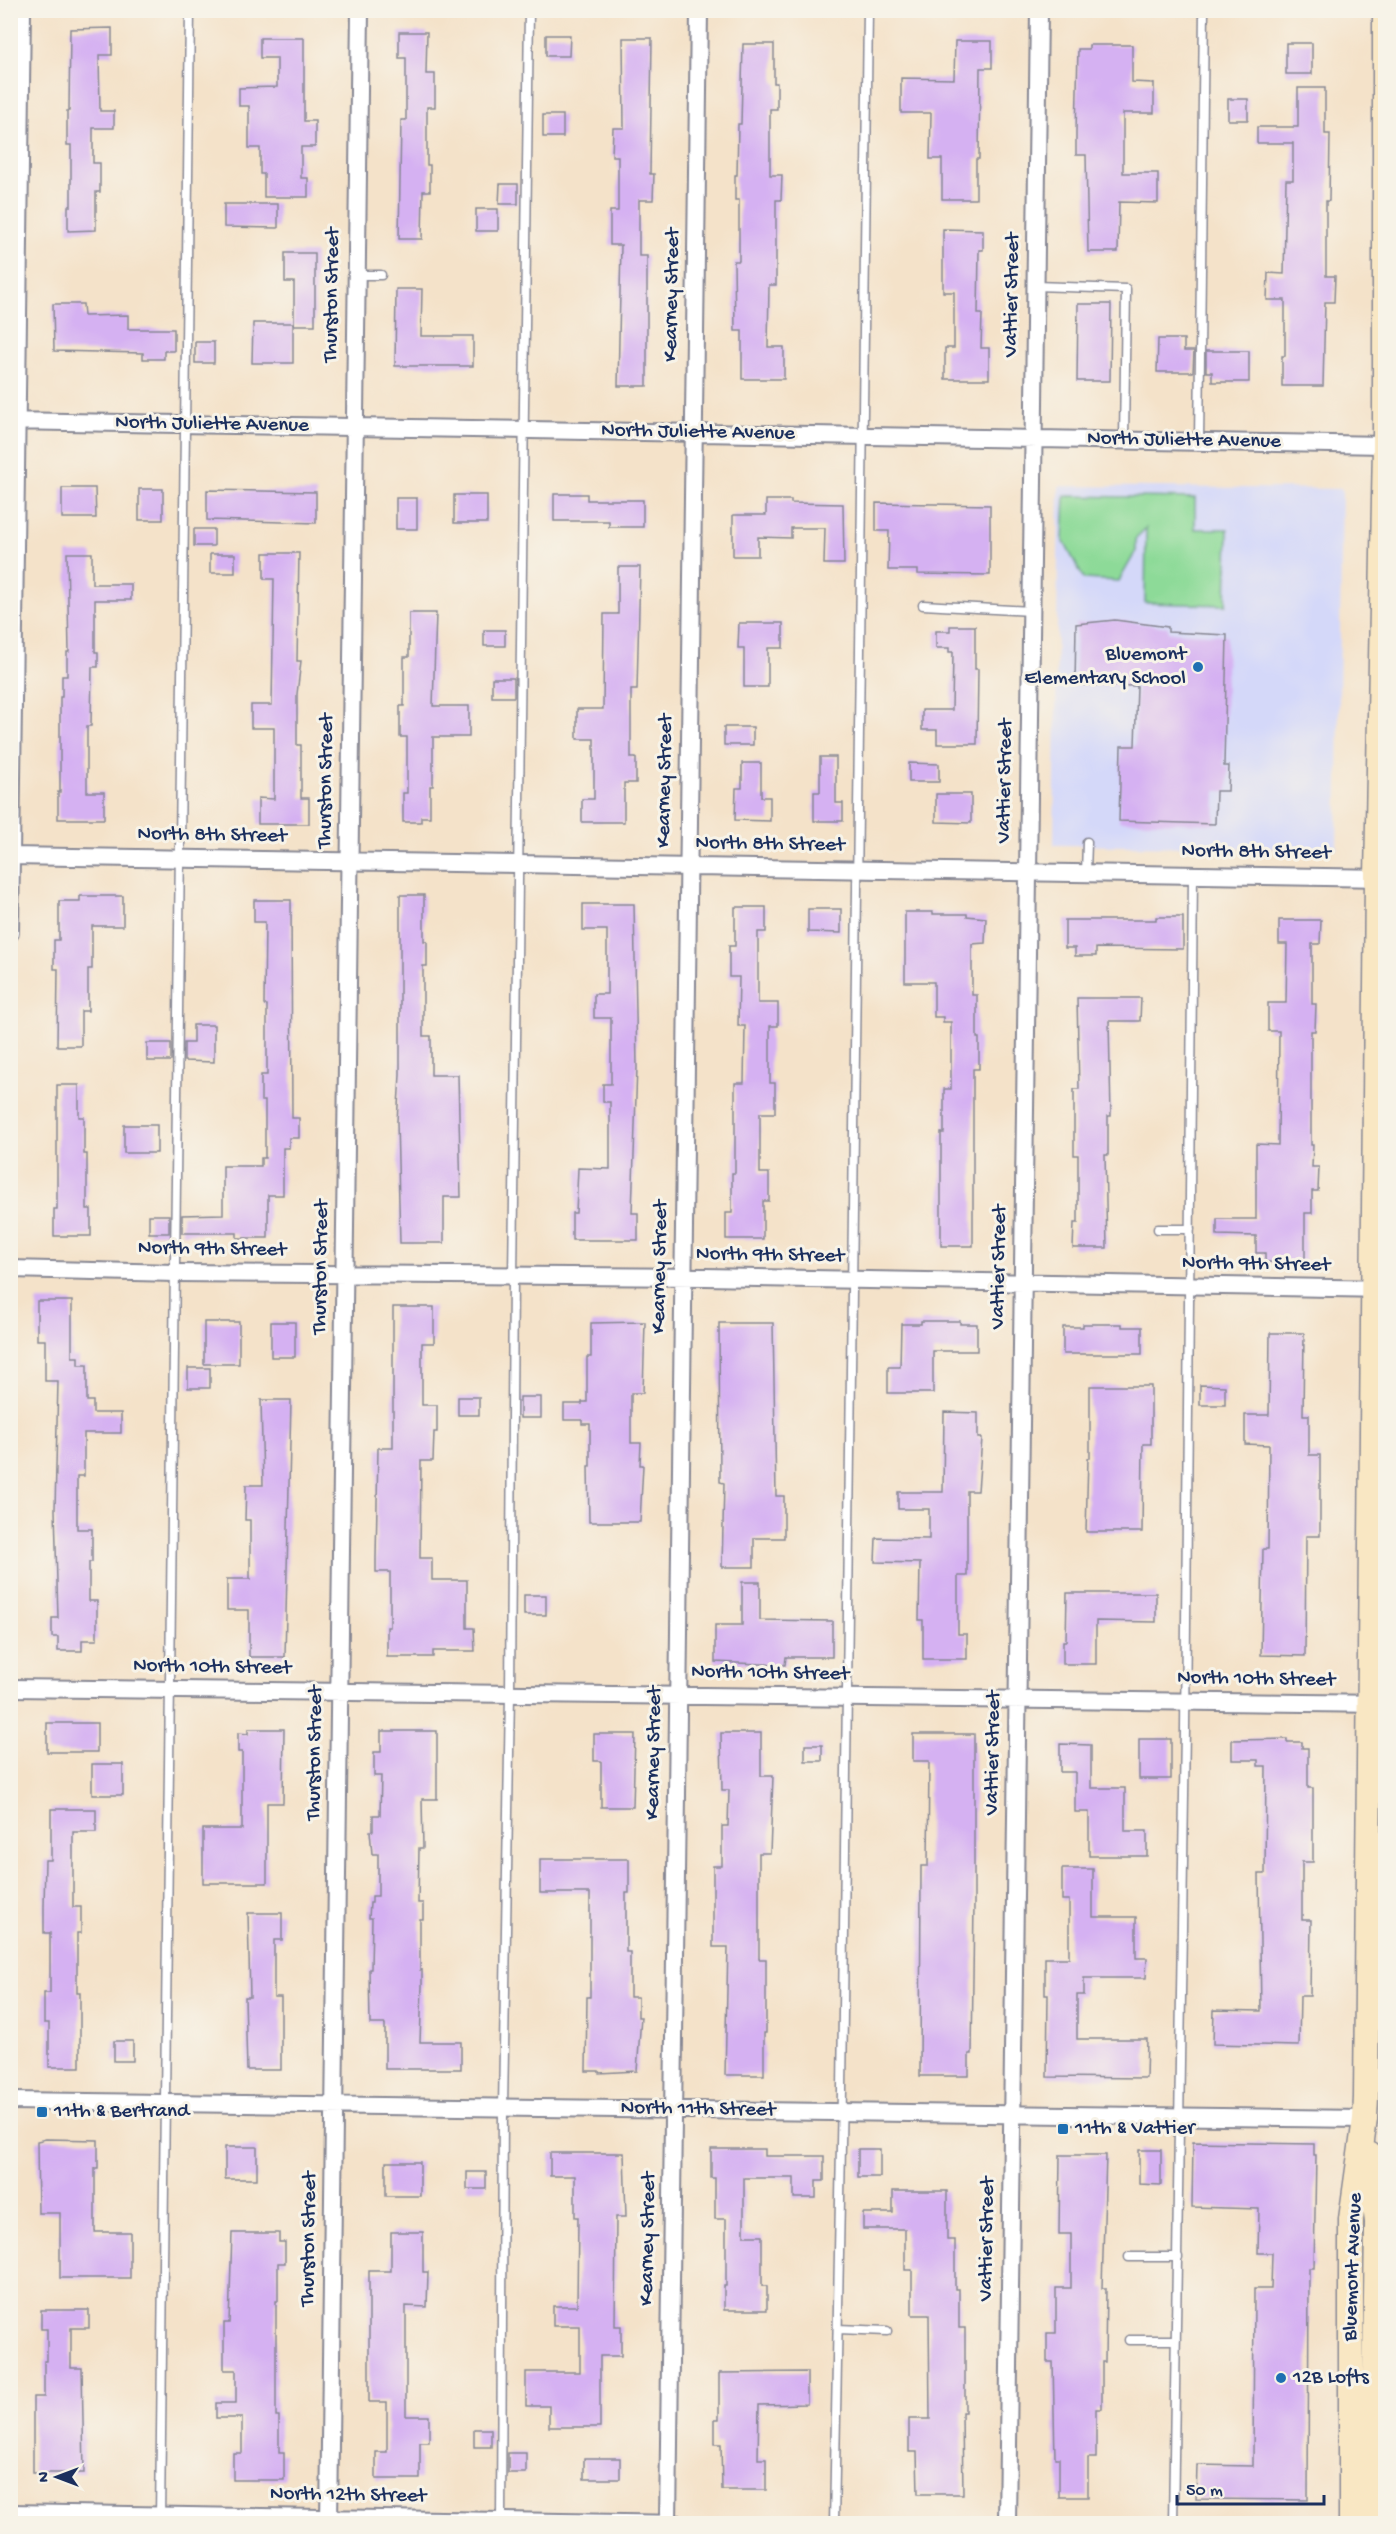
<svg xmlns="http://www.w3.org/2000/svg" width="1396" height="2534" font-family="'Gochi Hand',sans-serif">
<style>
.built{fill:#d4d8f9}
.green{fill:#8dda98;stroke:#54847b;stroke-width:1.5}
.building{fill:#d5b1f2}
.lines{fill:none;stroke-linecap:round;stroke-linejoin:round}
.lane-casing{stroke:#888894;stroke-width:11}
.street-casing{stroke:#888894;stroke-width:20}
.secondary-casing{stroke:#888894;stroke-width:27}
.lane{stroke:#fff;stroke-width:8}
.street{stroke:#fff;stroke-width:16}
.secondary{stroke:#f9e7c3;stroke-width:24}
.poi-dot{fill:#1f6fb2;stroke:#f7f3e8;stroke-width:2}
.labels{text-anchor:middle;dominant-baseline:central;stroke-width:6;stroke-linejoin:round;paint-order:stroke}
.street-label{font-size:21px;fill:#1b2f5e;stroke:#f7f3e8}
.poi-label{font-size:21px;fill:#1b2f5e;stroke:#f7f3e8;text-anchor:start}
</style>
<rect width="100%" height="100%" fill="#f7f3e8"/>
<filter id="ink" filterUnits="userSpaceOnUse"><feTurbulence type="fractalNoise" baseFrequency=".0167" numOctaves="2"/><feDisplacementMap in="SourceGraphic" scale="12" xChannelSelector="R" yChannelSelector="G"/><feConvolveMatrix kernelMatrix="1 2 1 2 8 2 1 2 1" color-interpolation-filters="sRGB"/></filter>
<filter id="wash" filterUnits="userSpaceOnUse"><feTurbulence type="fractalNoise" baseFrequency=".008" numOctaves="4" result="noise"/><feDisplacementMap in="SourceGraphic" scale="24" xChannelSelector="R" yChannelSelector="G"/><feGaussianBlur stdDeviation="1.35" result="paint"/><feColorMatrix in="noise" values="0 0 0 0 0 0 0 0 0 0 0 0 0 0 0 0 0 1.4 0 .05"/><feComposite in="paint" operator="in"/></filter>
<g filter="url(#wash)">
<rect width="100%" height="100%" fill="#f4e2c9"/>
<path class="built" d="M1059,486L1342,489L1337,849L1054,845Z"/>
<path class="green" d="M1065,496L1195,498V529H1228L1226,605L1145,603L1146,528L1136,538V551L1119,581L1084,579L1063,540Z"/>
<g id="blocks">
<path class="building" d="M112,28V55H99L100,111H114V128H93V163H100V192H96V230L68,231V206H71V145H67V111H69L70,29Z
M399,32H427L426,74H435V107H427V165H430V191H423L422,239H399L401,120H406V58H399Z
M546,35H570L569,56H546Z
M260,38H304V121H315V147H301V178H308V197H264V174H260V148H249V106H239V88L277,87V58H260Z
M623,38H652L650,174H654L653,200H639V256H647V386H618L621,245H610V211H618V156H612L613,128H624Z
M955,41H992V68H980L979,159H976V199H942V159H930L931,113H901V78L954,79Z
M1286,43H1312V74H1286Z
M743,44H774V83H777V109H770V175H782L781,200H776V285H769L768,347H784V379H742V331H735L734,261H739V200H735V175H737L738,124H741Z
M1089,45H1132V82L1154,83V113H1123V173H1158V203L1119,202L1118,252H1088L1086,155H1076V132L1078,49H1089Z
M1298,88H1325V134H1330L1329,201H1326V276H1335L1334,302H1325L1323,386H1282V356H1285V300H1267L1268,273L1284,274L1286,180H1293V143H1257V127H1298Z
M1228,99H1248V120H1228Z
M543,115H563V137H543Z
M500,184H518V204H499Z
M224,204H278V228L224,227Z
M476,209H498V231H476Z
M943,229L983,230V250H979L978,314H982L981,348H989V379H945V348H954V292H943Z
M285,253H315V325H294V282H285Z
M396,289H422L421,336H473V366H395Z
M53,304H83L84,316L128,315V329H174V351H164V359H143V353L54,351Z
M1078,304H1111L1110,381H1077Z
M253,323H293V363H252Z
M1158,339H1184V351H1194L1193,372H1157Z
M195,342H214V363H195Z
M1206,351H1249V382H1212V372H1206Z
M62,488H95L96,518H62Z
M139,489H163V520H139Z
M207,490L316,492V523L207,520Z
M554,494H587V500H643V527H609V521H554Z
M454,495H487V523H454Z
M396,498H417V529H396Z
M766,500H791V503L843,504L844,564H824L825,528H791V538L758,537V556H733V515H766Z
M876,503L990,505V575L918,574V570H888L889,531H876Z
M194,529H214V546H194Z
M67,553H92V584H131V600H95V652H98V667H92L91,726H87V792H104V819H58V792H60V697H62V676H67V652H69Z
M264,553H299L297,661H301L297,694V745H301V798H309V824H258V798L274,799V728H251V705H272L274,579H264Z
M210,554H235V573H210Z
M618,567H640L637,690H631V758H636V783H624V822H582V799H594V739H577V709H603L604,614H618Z
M409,613H436L433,706H469V737H433V786H430V817H421V822H403V793H407V737H400V706H404V657H409Z
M1115,620L1168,627V632L1227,635L1224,766H1229L1228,791H1216L1215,824L1119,821L1121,746H1135L1137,686L1075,685L1076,624Z
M739,623H783V648H768V687H744V648H738Z
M950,626H975V669H978L977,744H937V730H922V710H952L953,652H949V648H936V631H950Z
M484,630H505V646H484Z
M492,678H514V697H492Z
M724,727H753V745H724Z
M820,757H836V803H843V821H814V792H820Z
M742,763H761V797H770V821L735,820L736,788H742Z
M909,763L939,764V782H909Z
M936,794H971V823L936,822Z
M400,895H424V941H427V966H423V1036H431V1075H458L461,1197H444V1243H400L397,1121L400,1075Z
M80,896H123V926H92V969H88V1011H81V1046H57L58,969H54V940H59V901H80Z
M254,900H291L292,1118H299V1138H289V1148H283V1195H268V1238H237V1233H182V1215L223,1214V1166H261V1158H265V1101H261V1075H267V1005H264L265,922H254Z
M583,904H634L637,1067L632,1213H638V1240H572V1213H576L578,1168L610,1169V1102H603V1084H611V1018H594V994H607V930H583Z
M735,907H766V932H758V1003H778V1026H770V1083H775V1113H760V1173H769V1201H763V1239H726V1213H732V1173H735V1083H744L745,1026H738L739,977H729V946H735Z
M808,909H841V933L808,932Z
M905,912H933V914H967V916L986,918L985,943L972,944V995H977V1038H979V1069H973V1246H941V1133H944V1089H951V1022H943V1017H934V982H905Z
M1156,917H1183V949L1096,948V956H1075V948H1065V920H1156Z
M1279,920H1321L1320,944H1312V1004H1316L1315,1031H1311V1145H1313L1312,1167H1319L1318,1191H1312V1213H1305V1262H1265V1253H1256V1236L1217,1235V1219H1256V1144L1278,1145L1279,1031H1268V1003H1286L1287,944H1279Z
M1077,998H1141L1140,1021H1109L1111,1116H1108V1155H1105L1107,1248H1073L1074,1223H1078V1155H1074V1089H1079Z
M193,1025H214V1062L184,1061V1043H193Z
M147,1043H171V1061H147Z
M57,1085H79V1117H84V1154H87V1209H91V1236H54V1209H57Z
M124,1125H157V1153H124Z
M149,1215H169V1233H149Z
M37,1301H72V1357H78V1365H87V1401H93V1413H121V1433H84V1476H77V1529H92V1562H89V1601H97V1640H82V1651H58V1637H52V1618H58L55,1510L58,1381H45V1340H37Z
M393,1307H434V1343H422V1405H437V1432H434L433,1461H421L420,1558H432V1580H467V1628H474L475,1651H433V1657H387V1627H390V1572H376V1558L378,1448H393Z
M921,1321H960V1324H977V1351H933V1393H888V1367H900L901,1324H921Z
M204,1322H239V1364H204Z
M271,1322H295V1357H271Z
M645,1322L643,1393H631V1443H641L640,1465H643L640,1522H589L588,1466H590V1424H582V1420H564V1404H582V1402H587V1357H591V1323Z
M719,1323H773L776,1496H784V1538H754V1567H722L724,1483L720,1482Z
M1083,1324H1122V1327H1142V1354H1063V1327H1083Z
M1270,1333H1304L1303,1415H1309V1455H1320V1536H1306L1305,1656L1261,1655L1263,1549H1268L1269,1445L1245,1444V1415H1269Z
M188,1368H210V1388H188Z
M1200,1385L1225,1386V1405H1200Z
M1090,1386H1151V1444H1143L1142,1532H1086L1088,1458H1090Z
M458,1397H479V1415H458Z
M520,1397H541V1418H520Z
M261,1400H291L285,1657H249V1610H227V1579H250V1520H245L246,1485H263Z
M944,1412L978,1413V1438H982L978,1491H967V1576H958V1634H967V1659H923V1620H919L920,1563L875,1562L876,1538L929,1539V1509H898V1492H943Z
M742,1582H760V1620L832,1621V1657H786L785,1665L715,1662V1625H742Z
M1067,1593H1156V1622L1096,1621V1664H1063V1641H1066Z
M524,1595H546V1615H524Z
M47,1723H97V1752H47Z
M248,1729H284L283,1803H267V1883H203V1829H242V1752H238V1733L248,1734Z
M381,1731H437V1799H422L423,1848H419L418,1903H423V1919H420V1970H422V1986L420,2042H461V2069H385V2024H370L369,1969H371L372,1918H369L370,1903H372V1896H378V1854H372L370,1831H373V1815H380L381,1776H374V1752H381Z
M721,1733H761V1776H773L770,1853H759V1959H766V2033H764V2075H725L728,1947H713V1866H722V1826H728L729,1790H722Z
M594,1734H635L633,1807H601V1761H594Z
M913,1734H974V1903L972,2054H969V2076H920L921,1866H928L929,1761H913Z
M1139,1739H1171V1779H1139Z
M1287,1739V1742H1302V1748H1308V1788H1313V1862H1302V1920H1311L1310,1996H1300L1299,2046L1213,2044L1214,2010L1261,2011L1259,1874H1265L1266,1766H1258V1760H1232V1740Z
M1060,1744L1091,1745V1788H1125V1831H1147V1856H1089V1812H1075V1772H1060Z
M805,1745H822V1761H805Z
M92,1764H123V1795H92Z
M51,1809H96V1832H73V1907H81V1933H77V1993H80V2067H49V2023H44V1993H50V1933H44V1907L45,1860H51Z
M540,1859H629V1893H626V1952H630V1997H638V2017H641L637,2071L599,2073V2071H586L587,1997H590V1893H540Z
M1062,1869H1093V1917H1136V1958H1147L1146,1978H1084V1995H1077V2039H1147L1146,2078L1047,2077L1048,1995H1045V1958H1069V1900H1062Z
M248,1913H282V1940H274V1997H281V2070H247L245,1997H250Z
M114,2041H133V2061H114Z
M46,2139L98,2140V2168H95V2232H130V2278H60V2213H38L37,2141Z
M1193,2142L1314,2144V2155H1316L1314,2268H1309L1308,2500L1196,2499L1197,2465L1253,2466L1254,2289H1271L1272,2253H1258L1259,2209L1192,2207Z
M225,2147H257V2179H225Z
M711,2149H765V2156H824V2181H816V2198H794V2178H744V2236H762V2286H767V2310H724V2286H726V2219H715V2178H711Z
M858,2149H880V2177H858Z
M1139,2150H1161V2185L1139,2184Z
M550,2153H624L626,2217H616L615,2326H621V2356H600V2427H549V2406H526V2372H580V2326H553V2306H577L578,2217H575V2176H550Z
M1060,2155H1106L1102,2288H1106L1105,2362H1102V2409H1096V2458H1088V2497H1059V2458H1055L1053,2362H1047V2333H1056V2288H1071V2234H1059Z
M386,2162H420V2196H386Z
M467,2172H486V2189H467Z
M893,2191H947V2240H955V2289H959V2328H965V2412H962L963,2494H918L917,2452H909V2419H930L929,2315H912V2270H905V2229H863V2213H893Z
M391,2232H423V2272H428L427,2307L406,2306V2416H429V2442H420V2479H376V2452H387V2402H369V2271H391Z
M232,2233H279V2242H285V2263H278V2301H276V2416H279V2453H284V2480H233V2453H242V2418H216V2403H236V2370H224V2323H229Z
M41,2310H89V2328H71V2368H82L84,2473H33V2397H44V2361H47V2329H41Z
M807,2372V2404L759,2405L758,2459H766V2490H722L721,2444H715V2419H719V2373Z
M474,2429H491V2447H474Z
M508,2453H526V2473H508Z
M584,2458H620V2479H584Z"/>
</g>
</g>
<g filter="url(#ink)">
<use href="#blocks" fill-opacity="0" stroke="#888894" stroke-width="1.5"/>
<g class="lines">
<g class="lane-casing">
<path id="lane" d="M356,275H381
M1035,286L1126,289L1124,440
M1199,442L1204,10
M923,605L1031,611
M1086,873L1087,842
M1158,1229H1190
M1129,2257H1178
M838,2329L887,2331
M1129,2340H1176
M160,2518L190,10
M501,2523L503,2108L510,1694L513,1277L529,10
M834,2524L842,2090L868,10
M1173,2524L1185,1729L1193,875"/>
</g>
<g class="street-casing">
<path id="street" d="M10,421L1385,445
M10,856L1386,878
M10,933L22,10
M10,1269L175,1273L705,1277L1386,1289
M10,1688L1386,1704
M10,2101L1365,2119
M10,2513L684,2524
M329,2524L360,10
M668,2524L699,10
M1007,2524L1039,10"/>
</g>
<g class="secondary-casing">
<path id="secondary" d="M1369,2154L1377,2222L1373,2524
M1351,2524V2219L1365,2119L1366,2097L1377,877L1385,445V10"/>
</g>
<use href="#lane" class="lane"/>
<use href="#street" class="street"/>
<use href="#secondary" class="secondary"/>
</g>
</g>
<g class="poi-dot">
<circle cx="1198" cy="667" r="6"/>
<rect x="36" y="2106" width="12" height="12" rx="3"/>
<rect x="1057" y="2123" width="12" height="12" rx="3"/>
<circle cx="1281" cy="2378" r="6"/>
</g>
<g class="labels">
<g class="street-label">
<text transform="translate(333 295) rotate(-89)">Thurston Street</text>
<text transform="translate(673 295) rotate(-89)">Kearney Street</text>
<text transform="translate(1013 295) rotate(-89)">Vattier Street</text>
<text transform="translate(212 425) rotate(1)">North Juliette Avenue</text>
<text transform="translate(698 433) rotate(1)">North Juliette Avenue</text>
<text transform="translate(1184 441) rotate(1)">North Juliette Avenue</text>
<text transform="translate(327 781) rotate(-89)">Thurston Street</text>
<text transform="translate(666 781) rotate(-89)">Kearney Street</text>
<text transform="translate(1006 781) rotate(-89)">Vattier Street</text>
<text transform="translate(212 836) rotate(1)">North 8th Street</text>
<text transform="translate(770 845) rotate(1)">North 8th Street</text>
<text transform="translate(1256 853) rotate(1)">North 8th Street</text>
<text transform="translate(212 1250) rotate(1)">North 9th Street</text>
<text transform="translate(770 1256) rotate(1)">North 9th Street</text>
<text transform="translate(1256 1265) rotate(1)">North 9th Street</text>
<text transform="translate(322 1267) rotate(-89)">Thurston Street</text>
<text transform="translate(661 1267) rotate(-89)">Kearney Street</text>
<text transform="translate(1000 1267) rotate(-89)">Vattier Street</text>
<text transform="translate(212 1668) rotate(1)">North 10th Street</text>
<text transform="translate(770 1674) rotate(1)">North 10th Street</text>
<text transform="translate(1256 1680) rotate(1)">North 10th Street</text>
<text transform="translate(316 1753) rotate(-89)">Thurston Street</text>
<text transform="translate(655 1753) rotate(-89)">Kearney Street</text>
<text transform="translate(994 1753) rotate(-89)">Vattier Street</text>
<text transform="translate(698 2110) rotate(1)">North 11th Street</text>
<text transform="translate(310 2239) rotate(-89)">Thurston Street</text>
<text transform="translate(649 2239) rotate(-89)">Kearney Street</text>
<text transform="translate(988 2239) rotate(-89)">Vattier Street</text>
<text transform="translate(1354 2267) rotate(-88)">Bluemont Avenue</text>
<text transform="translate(348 2496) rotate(1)">North 12th Street</text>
</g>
<g class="poi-label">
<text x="1186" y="655" text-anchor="end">Bluemont<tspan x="1186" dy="24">Elementary School</tspan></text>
<text x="54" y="2112">11th &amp; Bertrand</text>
<text x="1075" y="2129">11th &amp; Vattier</text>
<text x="1293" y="2378">12B Lofts</text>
</g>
</g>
<rect width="1396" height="2534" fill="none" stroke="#f7f3e8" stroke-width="36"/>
<g transform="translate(57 2477) rotate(270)" stroke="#f7f3e8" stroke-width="4.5" paint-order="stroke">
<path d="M0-4.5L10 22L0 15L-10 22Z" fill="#1b2f5e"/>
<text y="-9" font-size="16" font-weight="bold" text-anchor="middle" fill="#1b2f5e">N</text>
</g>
<path d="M1177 2495v9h147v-9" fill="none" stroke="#1b2f5e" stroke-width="3"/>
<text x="1186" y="2495" font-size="18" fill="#1b2f5e" stroke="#f7f3e8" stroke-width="4.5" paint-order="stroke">50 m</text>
</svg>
